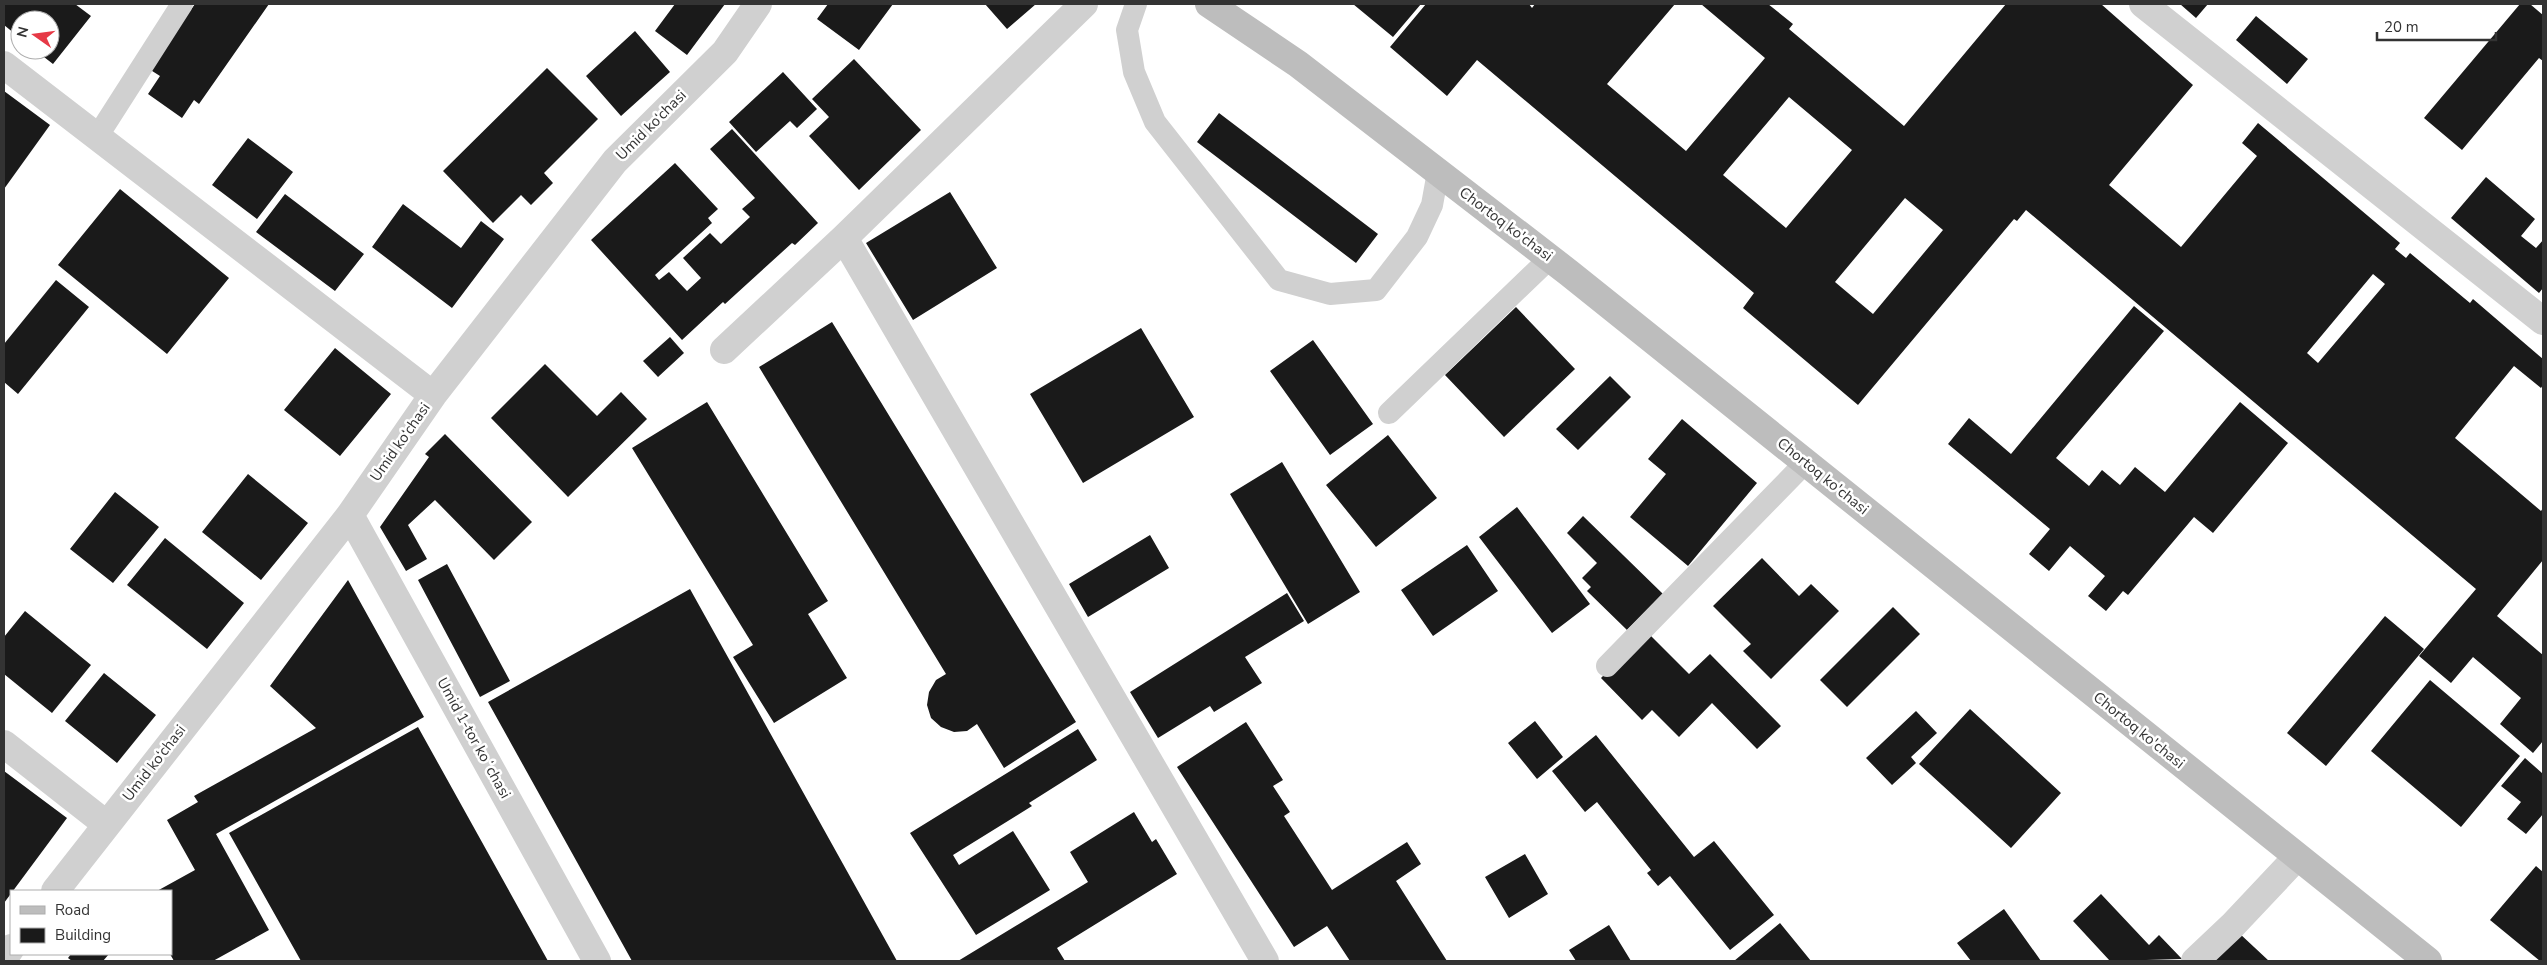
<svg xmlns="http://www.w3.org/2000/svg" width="2547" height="965" font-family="'Nunito Sans',sans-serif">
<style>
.building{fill:#1a1a1a;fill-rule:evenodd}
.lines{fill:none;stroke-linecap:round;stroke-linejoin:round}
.lane{stroke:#d0d0d0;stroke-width:22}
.street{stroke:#d0d0d0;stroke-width:28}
.secondary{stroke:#bdbdbd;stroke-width:28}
.labels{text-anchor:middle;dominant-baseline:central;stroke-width:5;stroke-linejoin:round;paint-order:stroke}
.street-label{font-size:15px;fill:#333;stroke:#fff}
</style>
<rect width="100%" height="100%" fill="#fff"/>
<path class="building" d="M4,4H75L91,16L53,64L35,50H50V20H20V38L4,25Z
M195,4H269L199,104L194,100L182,118L148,94L160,76L149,69Z
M675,4H725L687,55L655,31Z
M828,4H893L859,50L817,19Z
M985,4H1036L1007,29Z
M1353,4H1421L1393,37Z
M1426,4H1529L1532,8L1535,4H1675L1607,84L1686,151L1765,58L1701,4H1768L1793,24L1789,29L1904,126L2006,4H2101L2193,85L2109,185L2181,247L2257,156L2242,143L2258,123L2400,243L2395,249L2406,258L2410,253L2470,303L2473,299L2543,359V385L2541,388L2514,366L2455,438L2541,511L2543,508V560L2497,616L2543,655V741L2533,753L2500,724L2521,698L2473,657L2451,683L2419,656L2476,589L2026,210L2017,221L2014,219L1858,405L1743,308L1754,293L1477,60L1447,96L1390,47ZM1789,97L1852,150L1786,228L1723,175ZM1905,198L1943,230L1873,314L1835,282ZM2373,274L2385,284L2318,363L2307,353Z
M2180,4H2208L2196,18Z
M2520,4H2530L2543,15V61L2539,58L2462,150L2424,118Z
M2256,16L2308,59L2287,84L2236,40Z
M635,31L670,72L621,116L586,76Z
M854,59L921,130L859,190L809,136L829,117L812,99Z
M547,68L598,119L544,173L553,183L531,205L521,195L493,223L443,171Z
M783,72L817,109L797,128L790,121L756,152L729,122Z
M4,91L50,125L4,189Z
M1219,113L1378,234L1356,263L1197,142Z
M732,129L818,223L795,245L792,243L725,304L723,302L682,340L591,240L675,163L718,209L708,218L712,223L655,275L659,280L669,272L687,291L701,278L683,258L710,233L721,244L750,217L742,209L755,198L710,149Z
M248,138L293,172L257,219L212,185Z
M2486,177L2535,219L2521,236L2536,248L2543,240V288L2539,293L2451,218Z
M120,189L229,278L167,354L58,265Z
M950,192L997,268L913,320L866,243Z
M285,194L364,254L335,291L256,232Z
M403,204L461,248L481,221L504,239L452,308L372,247Z
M56,280L89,307L18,394L4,382V344Z
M2134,306L2164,331L2056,458L2089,486L2102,470L2120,485L2135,467L2165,492L2240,402L2288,443L2213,533L2194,517L2128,595L2123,591L2106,611L2088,596L2105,576L2070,546L2049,571L2029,554L2050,529L1948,444L1969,418L2011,454Z
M1516,307L1575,369L1504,437L1445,375Z
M832,322L1076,722L1004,768L977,724L967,731L954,732L941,727L931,718L927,705L929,692L936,680L946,674L759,367Z
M1141,328L1194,417L1083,483L1030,394Z
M670,337L684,353L658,377L643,361Z
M1313,340L1373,424L1330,455L1270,371Z
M335,348L391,394L340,456L284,410Z
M545,364L597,416L621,392L647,419L568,497L491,418Z
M1610,376L1631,397L1578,450L1556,429Z
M707,402L828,601L808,614L847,678L774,723L733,657L753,645L632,448Z
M1682,419L1757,483L1688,566L1630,517L1666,474L1648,459Z
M445,434L532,522L494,560L435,500L408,525L427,559L406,571L380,527L429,457L425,454Z
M1388,435L1437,498L1376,547L1326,485Z
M1282,462L1360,592L1308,624L1230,494Z
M248,474L308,523L261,580L202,532Z
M115,492L159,527L113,583L70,549Z
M1517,507L1590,604L1552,633L1479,537Z
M1583,516L1663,594L1627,630L1587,591L1591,587L1582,578L1597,563L1567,533Z
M1150,535L1169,568L1088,617L1069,584Z
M165,538L244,603L207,649L127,585Z
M1467,545L1498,591L1433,636L1401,590Z
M1762,558L1799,596L1811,584L1839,611L1771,679L1743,651L1751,644L1713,606Z
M447,564L510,681L480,697L418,580Z
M348,580L424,717L216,834L269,930L213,961H174L170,954L171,891H157L195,870L167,820L198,802L194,796L316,728L270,686Z
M690,589L897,961H632L488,702Z
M1287,593L1304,621L1245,657L1262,683L1214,712L1210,706L1158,738L1130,692Z
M1893,607L1920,634L1847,707L1820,680Z
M25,611L91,665L52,713L4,674V637Z
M2385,616L2424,649L2326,766L2287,733Z
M1647,632L1689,674L1710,654L1781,726L1757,749L1712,703L1679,737L1652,710L1642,720L1601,678Z
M104,673L156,715L117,763L65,721Z
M2430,680L2520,756L2461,827L2371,751Z
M1970,709L2061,793L2011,848L1919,764Z
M1916,711L1937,733L1911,757L1916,763L1892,785L1866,758Z
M1535,721L1563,757L1537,779L1508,743Z
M1246,722L1283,780L1273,786L1290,812L1284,816L1332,890L1407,842L1421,864L1396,881L1447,961H1350L1327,926L1294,947L1177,767Z
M418,727L548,961H301L229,833Z
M1078,729L1097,760L1029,803L1032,806L953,855L959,865L1013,831L1050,890L976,935L910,833Z
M1596,735L1694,857L1714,841L1774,915L1730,950L1670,876L1658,886L1647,873L1651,870L1597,802L1585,812L1552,771Z
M2525,758L2543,774V814L2526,834L2507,819L2521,802L2501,786Z
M4,771L67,818L4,903Z
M1134,812L1152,842L1156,839L1177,874L1057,948L1065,961H958L1088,882L1070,852Z
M1525,854L1548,894L1509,918L1485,877Z
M2536,866L2543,872V961H2540L2490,920Z
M2101,894L2149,945L2159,935L2182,959L2110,961L2073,921Z
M2004,909L2041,961H1971L1957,943Z
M1780,923L1811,961H1734Z
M1609,925L1631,961H1576L1569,950Z
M2239,933L2269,961H2213Z
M71,954H109L103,961H72L68,958Z"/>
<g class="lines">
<path class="lane" d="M1136,4L1127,30L1134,72L1155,122L1279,280L1330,294L1376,290L1417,237L1432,205L1438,172
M97,137L182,4
M1389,413L1550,258
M1607,666L1806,462"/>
<path class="street" d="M2143,4L2543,321
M4,65L433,395
M844,238L1265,961
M724,350L844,238L1084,4
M350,515L597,961
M4,744L106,824
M55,891L350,515L433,395L615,161L725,52L758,4
M4,958L11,948
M2195,961L2232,926L2297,857"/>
<path class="secondary" d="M1209,4L1298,64L1569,273L2428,961"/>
</g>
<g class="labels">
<g class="street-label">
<text transform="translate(651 125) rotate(-45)">Umid ko‘chasi</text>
<text transform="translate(1506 224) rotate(37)">Chortoq ko'chasi</text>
<text transform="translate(400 442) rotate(-55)">Umid ko‘chasi</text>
<text transform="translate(1823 476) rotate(39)">Chortoq ko'chasi</text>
<text transform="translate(2139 730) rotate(39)">Chortoq ko'chasi</text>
<text transform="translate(474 738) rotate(61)">Umid 1-tor koʻchasi</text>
<text transform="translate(154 763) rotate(-52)">Umid ko‘chasi</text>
</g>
</g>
<rect width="2547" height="965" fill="none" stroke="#333333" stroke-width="10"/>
<rect x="10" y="890" width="162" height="65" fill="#ffffff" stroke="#adadad"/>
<rect x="20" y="906" width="25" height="8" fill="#bdbdbd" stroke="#adadad"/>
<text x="55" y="915" font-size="15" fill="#333333">Road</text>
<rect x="20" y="928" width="25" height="15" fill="#1a1a1a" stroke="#adadad"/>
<text x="55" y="940" font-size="15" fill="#333333">Building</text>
<g transform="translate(35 35) rotate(284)"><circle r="24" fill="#ffffff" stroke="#adadad"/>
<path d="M0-4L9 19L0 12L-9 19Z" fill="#e63946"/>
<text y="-8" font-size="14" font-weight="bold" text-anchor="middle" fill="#333333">N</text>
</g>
<path d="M2377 32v8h119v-8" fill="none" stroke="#333333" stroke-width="2.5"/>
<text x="2384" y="32" font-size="15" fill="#333333" stroke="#ffffff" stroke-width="4" paint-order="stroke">20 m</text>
</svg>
